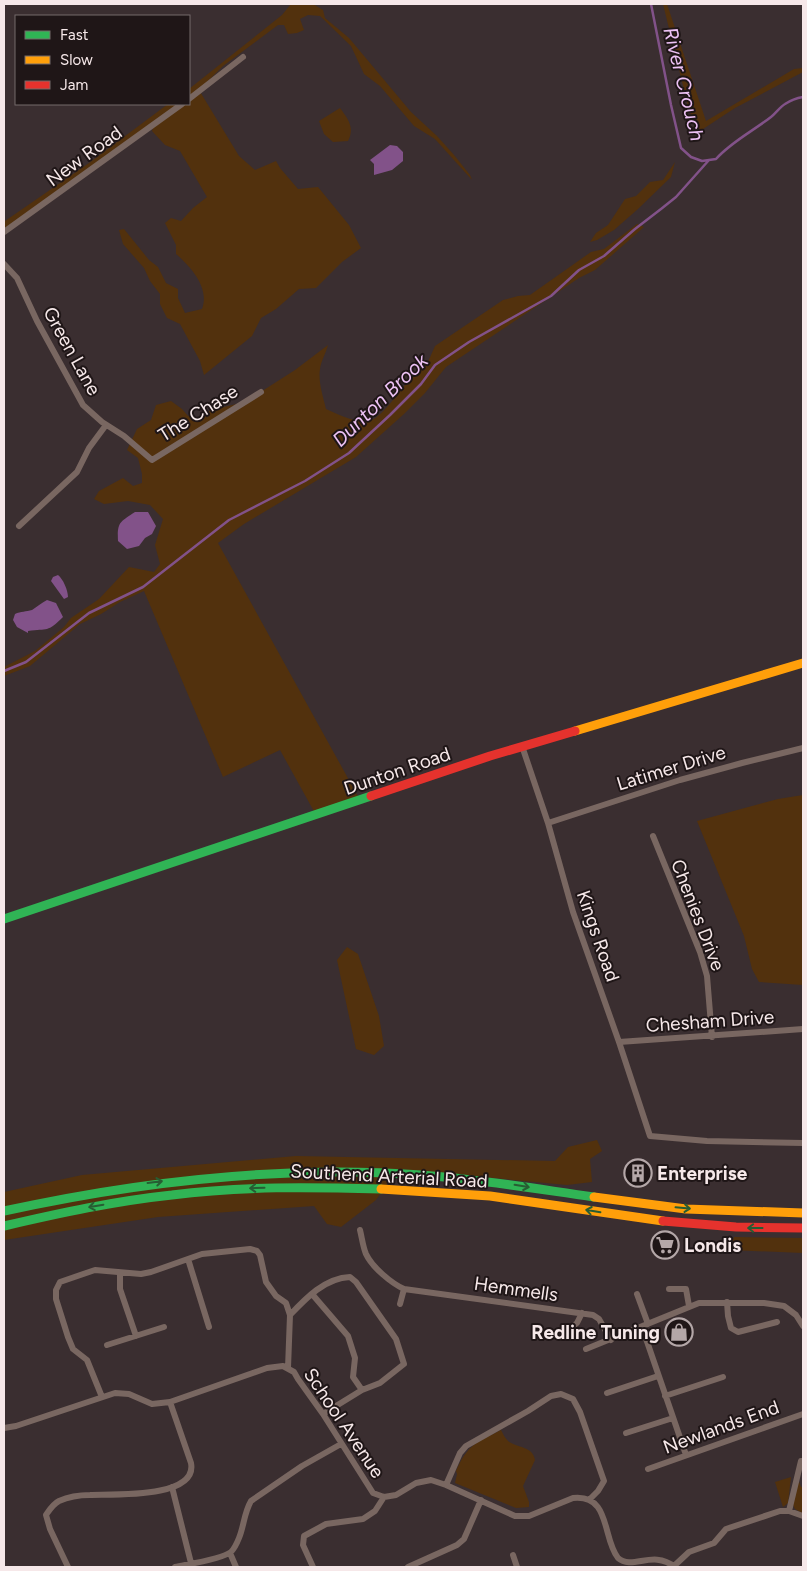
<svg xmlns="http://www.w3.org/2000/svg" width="807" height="1571" font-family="Figtree,sans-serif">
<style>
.green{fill:#52310d}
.water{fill:#825289}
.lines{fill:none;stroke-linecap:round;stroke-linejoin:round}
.stream{stroke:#825289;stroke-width:2.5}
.street{stroke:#796761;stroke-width:6}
.fast{stroke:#30b455;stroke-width:9}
.slow{stroke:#ff9f0a;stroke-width:9}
.jam{stroke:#e5322d;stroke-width:9}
.oneway{stroke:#275d33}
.labels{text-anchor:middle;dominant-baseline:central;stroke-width:4;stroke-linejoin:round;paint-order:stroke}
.street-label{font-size:19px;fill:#f6e8e9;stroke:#1f1617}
.poi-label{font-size:19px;font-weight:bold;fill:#f6e8e9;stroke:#1f1617;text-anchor:start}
.water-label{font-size:20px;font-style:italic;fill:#edc2f5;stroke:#1f1617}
</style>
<rect width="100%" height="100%" fill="#3a2e30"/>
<path class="green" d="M291,4H313L323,10L325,18L349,38L411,112L437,136L454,155L470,175L472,180L435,139L414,126L380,86L364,74L351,46L320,16L308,15L300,19L304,30L297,33L288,34L284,25H278L223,66L199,90L239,156L255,170L276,161L280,168L298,189L318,187L349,225L361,248L342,262L316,288L299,289L276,309L261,318L252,336L204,375L200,361L180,324L167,318L160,304V294L150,281L144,268L123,244L119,230L124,229L149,260L158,267L166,283L178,289V298L185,313L202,309C210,288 191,267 176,254V245L165,223L171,218L181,221L193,208L207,197L180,151L165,145L152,131L154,125L4,232V220L5,221L89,163L168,104H189V89L282,15Z
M663,4H667L706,121L794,69L803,68V72L735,108L697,133L688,106Z
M340,108C348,119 355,127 348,141L333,142L324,134L319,121Z
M675,162L671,177L638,209L614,230L597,240L590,242L596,233L608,225L625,199L636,196L650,182L663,180Z
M637,224L644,227L595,270L579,278L446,367L425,393L404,414L356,457L244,524L218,543L360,800L316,815L280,750L223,777L144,591L120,602L101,614L80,624L30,666L4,676V667L35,651L64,627L71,618L99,599L129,567L154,572L160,564L155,545L163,519L150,505L128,501L104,504L94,499L99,491L123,478L133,486L142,483V474L138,458L127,450L137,429L151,420L156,405L171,401L182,409L188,416L198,418L211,410L245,402L295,370L328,345C326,353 321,361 320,369C318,382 323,396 326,409C338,414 358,425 372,420C384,415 407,381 417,370L423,364H427L435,346L503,300L518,296L530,295L591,252L604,249Z
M803,795V985L759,982L752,969L744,936L697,821L778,799Z
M347,947L358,954L379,1016L384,1046L374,1055L356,1049L337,960Z
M597,1140L602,1151L590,1159L592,1182L567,1185L398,1169L376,1200L341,1227L327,1224L314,1206L158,1217L4,1240V1192L82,1175L296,1156L555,1161L568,1147Z
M734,1237L803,1238V1253L730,1250Z
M501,1430C503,1434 505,1438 508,1441C517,1448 533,1446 535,1460L523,1486L529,1502V1507L516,1508L455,1483L457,1474L456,1471C468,1444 476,1443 501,1430Z
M797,1476L801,1487H803L802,1513L795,1509L793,1505Z
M791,1477L788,1503L783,1507L775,1482Z"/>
<path class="water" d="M390,145L397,146L403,152V161L392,170L374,175V164L370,160Z
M135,512H148L156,526L152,534L145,538L139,546L127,549L118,541C117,522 120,522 135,512Z
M58,575C63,579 68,590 68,597L64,599L51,581L53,577Z
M47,600L56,603L63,617C47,633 48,628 28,631V633L17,627L13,620L15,614C21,611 26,612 32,610C37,607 41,603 47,600Z"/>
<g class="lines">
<path class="stream" d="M651,4L671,105L681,148L691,157L702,161L716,159C731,142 753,131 771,117C776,113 780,107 785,104C791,100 797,98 803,97
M4,671L26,662L89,613L143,587L229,520L305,481L349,453L390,415L421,384L435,365L469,342L551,296L579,270L604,256L635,229L661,209L676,197L709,160"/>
<path class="street" d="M189,99L243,57
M4,232L182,104
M4,264L17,278L37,321L83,405L102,422L124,436L152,460L261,392
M19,526L77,472L89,448L106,425
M522,746L548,823L573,912L619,1042L650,1136L707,1141L803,1143
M548,823L680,780L742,763L803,748
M653,836L700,952L707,976L712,1037
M619,1042L803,1029
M360,1230C362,1238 363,1247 366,1254C372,1267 391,1283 404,1289L593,1315L599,1319L611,1340
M188,1259L209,1327
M120,1273V1289L136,1336
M669,1289H686L689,1306
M312,1294L348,1336L355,1358L353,1377L362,1390
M637,1294L648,1324
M727,1302L728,1316L731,1328L738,1332L777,1322
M400,1304L404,1289
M572,1327L577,1323L582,1313
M642,1327L686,1455
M107,1345L164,1327
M586,1349L699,1303H764L784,1306L796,1315L803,1326
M288,1368L290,1315C306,1298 325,1278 350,1277L356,1282L396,1339L404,1364L380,1383L362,1390L323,1414
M607,1393L658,1376
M665,1396L723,1377
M102,1397L87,1360L73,1349L68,1337L56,1299V1290L60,1282L95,1270L141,1274L151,1272L202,1254L250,1249L257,1251L260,1255L266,1282L276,1296L286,1303L290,1315
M4,1428L16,1426L115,1393L129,1394L152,1404L170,1402L267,1368L283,1366L294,1372L298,1379L323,1414L373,1493L384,1497L396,1495L416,1483L431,1480L446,1485L515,1516H529L573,1498C611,1494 602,1538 618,1558C633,1571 652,1549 675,1567
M626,1433L673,1418
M648,1469L803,1414
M446,1485L460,1453L466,1446L528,1411L551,1396L561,1394L573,1399L580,1412L604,1481L598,1491L589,1500
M172,1487L191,1563
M789,1511L801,1461
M230,1553L236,1567
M513,1555L517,1567
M674,1566L689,1552L714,1543L726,1529L780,1511H789L803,1516
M68,1567L50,1529L46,1515C50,1509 53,1504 59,1501C68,1497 81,1495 90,1495C111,1494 198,1499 191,1463L170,1402
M175,1567C189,1564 222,1559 231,1552C235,1548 237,1543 239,1538C244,1526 244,1513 251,1501L302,1466L341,1444
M313,1567L303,1545L304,1536L326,1524L363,1519L375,1511L384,1497
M408,1567L457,1545L464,1539L481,1500"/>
<path class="fast" d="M4,919L371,796
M4,1211C141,1181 281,1165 421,1175C479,1179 537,1189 594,1197
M4,1226C60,1213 115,1201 172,1195C241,1186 311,1187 381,1189"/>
<path class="slow" d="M575,731L803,663
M381,1189L490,1196L663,1221
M594,1197L686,1209L803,1213"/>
<path class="jam" d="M371,796L490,756L575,731
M663,1221L736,1227L803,1228"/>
</g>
<defs><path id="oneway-shaft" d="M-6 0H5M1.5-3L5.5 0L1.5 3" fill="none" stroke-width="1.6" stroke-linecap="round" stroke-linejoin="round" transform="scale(1.25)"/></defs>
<g class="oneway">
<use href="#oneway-shaft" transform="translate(155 1182) rotate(-7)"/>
<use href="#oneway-shaft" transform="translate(522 1186) rotate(9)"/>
<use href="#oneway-shaft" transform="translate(257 1188) rotate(178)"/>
<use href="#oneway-shaft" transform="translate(96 1206) rotate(170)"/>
<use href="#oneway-shaft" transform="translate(683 1208) rotate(5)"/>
<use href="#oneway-shaft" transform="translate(593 1211) rotate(-171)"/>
<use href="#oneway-shaft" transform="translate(755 1228) rotate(-180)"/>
</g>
<defs>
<g id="building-ring" transform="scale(1.4375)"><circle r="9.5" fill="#1f1617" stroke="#b4a7a8" stroke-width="1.5"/><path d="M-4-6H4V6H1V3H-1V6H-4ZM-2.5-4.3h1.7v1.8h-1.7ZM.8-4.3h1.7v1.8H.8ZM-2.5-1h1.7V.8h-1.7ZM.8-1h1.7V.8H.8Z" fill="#b4a7a8"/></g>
<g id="supermarket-ring" transform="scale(1.4375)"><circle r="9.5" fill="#1f1617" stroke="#b4a7a8" stroke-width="1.5"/><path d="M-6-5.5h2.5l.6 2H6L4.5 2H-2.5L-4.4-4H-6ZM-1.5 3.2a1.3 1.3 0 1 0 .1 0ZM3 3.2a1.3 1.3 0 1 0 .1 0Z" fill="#b4a7a8"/></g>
<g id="shop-ring" transform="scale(1.4375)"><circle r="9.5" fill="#1f1617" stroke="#b4a7a8" stroke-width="1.5"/><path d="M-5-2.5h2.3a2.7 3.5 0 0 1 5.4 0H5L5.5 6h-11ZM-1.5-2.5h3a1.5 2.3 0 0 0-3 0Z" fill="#b4a7a8"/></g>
</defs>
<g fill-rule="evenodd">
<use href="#building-ring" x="638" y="1173"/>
<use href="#supermarket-ring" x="665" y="1245"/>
<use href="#shop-ring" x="679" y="1332"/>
</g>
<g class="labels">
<g class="street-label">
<text transform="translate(84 156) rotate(-36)">New Road</text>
<text transform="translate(72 351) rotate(61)">Green Lane</text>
<text transform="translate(198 413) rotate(-32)">The Chase</text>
<text transform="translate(671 768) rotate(-17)">Latimer Drive</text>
<text transform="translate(397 771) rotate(-19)">Dunton Road</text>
<text transform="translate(698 915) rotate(69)">Chenies Drive</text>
<text transform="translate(598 936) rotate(71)">Kings Road</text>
<text transform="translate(710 1021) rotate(-4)">Chesham Drive</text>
<text transform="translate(389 1176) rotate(3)">Southend Arterial Road</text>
<text transform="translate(516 1289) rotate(8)">Hemmells</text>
<text transform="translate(344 1423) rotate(56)">School Avenue</text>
<text transform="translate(721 1427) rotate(-20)">Newlands End</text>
</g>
<g class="poi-label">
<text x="657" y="1173">Enterprise</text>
<text x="684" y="1245">Londis</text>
<text x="660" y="1332" text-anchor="end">Redline Tuning</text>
</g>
<g class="water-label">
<text transform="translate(684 84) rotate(76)">River Crouch</text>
<text transform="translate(380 400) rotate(-44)">Dunton Brook</text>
</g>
</g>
<rect width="807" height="1571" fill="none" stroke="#f6e8e9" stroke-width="10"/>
<rect x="15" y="15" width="175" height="90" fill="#1f1617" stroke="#756a6b"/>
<rect x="25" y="31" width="25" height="8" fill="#30b455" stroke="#756a6b"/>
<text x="60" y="40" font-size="15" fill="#f6e8e9">Fast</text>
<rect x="25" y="56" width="25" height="8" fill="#ff9f0a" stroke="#756a6b"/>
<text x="60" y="65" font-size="15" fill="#f6e8e9">Slow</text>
<rect x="25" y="81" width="25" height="8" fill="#e5322d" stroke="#756a6b"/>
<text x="60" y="90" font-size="15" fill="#f6e8e9">Jam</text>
</svg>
